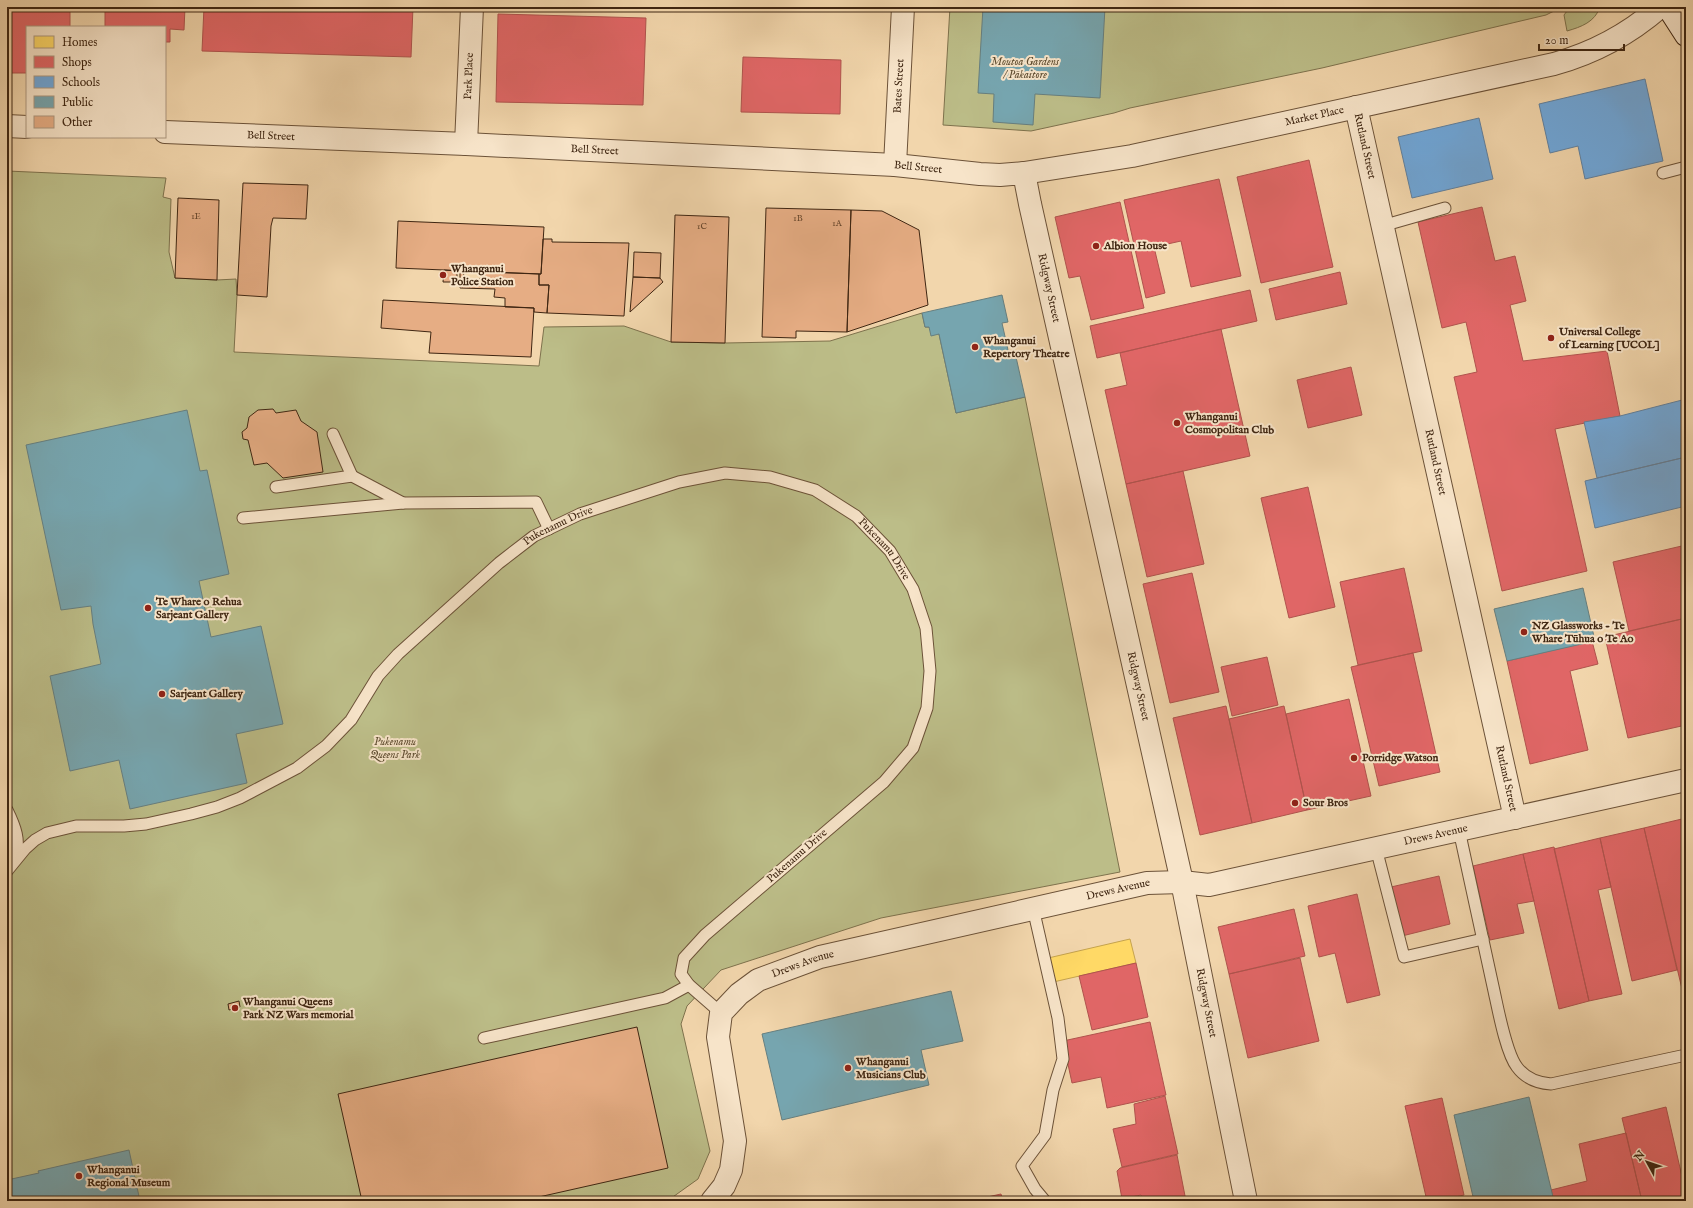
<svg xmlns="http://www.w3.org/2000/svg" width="1693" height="1208" font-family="'IM FELL English',serif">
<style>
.green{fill:#bcbd88;stroke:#7e724d}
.homes{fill:#ffd966;stroke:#c5a34d}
.shops{fill:#e06666;stroke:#b0534d}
.schools{fill:#6fa8dc;stroke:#61819f}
.public{fill:#76a5af;stroke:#667f80}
.building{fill:#e6ad84;stroke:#3f2612}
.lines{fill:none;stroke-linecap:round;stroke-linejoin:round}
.service-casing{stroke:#6c5238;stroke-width:13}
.minor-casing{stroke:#6c5238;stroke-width:24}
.tertiary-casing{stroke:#6c5238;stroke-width:24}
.secondary-casing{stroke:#3f2612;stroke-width:24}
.service{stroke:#f7e4c9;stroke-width:11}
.minor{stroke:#f7e4c9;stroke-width:22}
.tertiary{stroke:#f7e4c9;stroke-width:22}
.secondary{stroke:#f7e4c9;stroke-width:22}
.poi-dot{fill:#8f2418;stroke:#f7e4c9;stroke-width:1.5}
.labels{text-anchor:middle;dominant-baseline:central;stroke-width:4;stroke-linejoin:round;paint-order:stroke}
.number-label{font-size:9px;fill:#69482e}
.park-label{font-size:11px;font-style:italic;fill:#5e4c30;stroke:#f7e4c9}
.street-label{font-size:11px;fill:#3f2612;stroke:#f7e4c9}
.poi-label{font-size:11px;font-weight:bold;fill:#3f2612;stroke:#f7e4c9;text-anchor:start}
</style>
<rect width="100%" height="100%" fill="#f2d6ac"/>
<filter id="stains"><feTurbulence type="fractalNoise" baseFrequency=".005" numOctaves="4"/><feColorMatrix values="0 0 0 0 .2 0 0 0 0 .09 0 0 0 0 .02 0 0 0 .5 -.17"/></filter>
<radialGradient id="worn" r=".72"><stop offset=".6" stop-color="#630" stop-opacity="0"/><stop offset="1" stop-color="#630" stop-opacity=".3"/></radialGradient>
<path class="green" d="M950,7H1558L1554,11L1546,15L1322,68L1130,108L1114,113L1031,131L943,125Z
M1570,7H1600C1595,22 1581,27 1567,31L1564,15Z
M7,171L166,178L163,197L171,199L169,252L175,278L217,280L236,279L237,295L234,352L539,366L544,327L624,326L671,342L725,343L830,341L922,313L925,327H929L939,334L956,413L1025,397L1120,872L881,918L721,970L687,1006L681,1024L710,1151L698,1179L670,1199L659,1201H7Z"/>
<path class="homes" d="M1130,939L1136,963L1049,983L1044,959Z"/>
<path class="shops" d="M7,7H70V27H27V73H7Z
M105,7H185L184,30L170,29V42H165V27H105Z
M204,7H413L411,57L202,51Z
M498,14L646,18L643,105L496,102Z
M743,57L841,60L840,114L741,112Z
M1309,160L1333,267L1261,283L1237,177Z
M1219,179L1241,276L1191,287L1181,241L1154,247L1165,293L1146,298L1124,200Z
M1120,202L1144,308L1091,320L1080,276L1069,278L1055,217Z
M1482,207L1495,261L1515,256L1526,301L1510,305L1523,361L1607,351L1620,416L1555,429L1587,571L1502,591L1454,377L1477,372L1466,322L1442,328L1418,222Z
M1340,272L1347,304L1276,320L1269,289Z
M1250,290L1257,321L1097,358L1090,326Z
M1221,329L1250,456L1126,484L1105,390L1127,385L1120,353Z
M1351,367L1362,415L1308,428L1297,380Z
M1183,471L1204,564L1147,577L1126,484Z
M1308,487L1335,607L1289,618L1261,498Z
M1686,545V618L1629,631L1613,562Z
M1404,568L1422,651L1358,665L1340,582Z
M1192,573L1219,692L1170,703L1143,584Z
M1686,618V725L1628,738L1605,637Z
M1592,641L1598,664L1570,671L1588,750L1530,764L1507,661Z
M1413,653L1440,772L1379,786L1351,667Z
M1267,657L1278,705L1232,716L1221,667Z
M1349,699L1371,796L1307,810L1286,714Z
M1226,706L1252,823L1200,835L1173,718Z
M1284,706L1307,810L1252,823L1229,719Z
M1686,818V988L1682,989L1644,828Z
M1644,828L1677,970L1632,981L1600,838Z
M1600,838L1611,887L1598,890L1622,994L1589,1001L1554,849Z
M1554,847L1589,1001L1559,1009L1523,854Z
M1523,854L1534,901L1517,904L1524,933L1490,940L1473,866Z
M1439,876L1450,924L1402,936L1391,887Z
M1357,894L1380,995L1347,1003L1335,953L1319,957L1308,906Z
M1294,909L1305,956L1229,974L1218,927Z
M1300,958L1319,1041L1248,1058L1229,974Z
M1136,963L1148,1017L1092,1030L1079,976Z
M1150,1022L1166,1095L1107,1108L1101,1077L1072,1083L1063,1041Z
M1165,1096L1178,1154L1122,1167L1113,1129L1136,1124L1134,1104Z
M1442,1098L1464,1195L1438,1201H1427L1405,1106Z
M1666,1107L1686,1194V1201H1642L1622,1118Z
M1626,1133L1642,1201H1554L1551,1190L1587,1181L1579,1144Z
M1177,1155L1186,1201H1143L1141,1195L1122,1199L1117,1171L1120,1168Z
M1686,1170V1194L1681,1171Z
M1001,1194L1003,1201H969Z"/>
<path class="schools" d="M1645,79L1663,161L1585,179L1578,146L1550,153L1539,104Z
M1479,118L1493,179L1412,198L1398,137Z
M1686,399V457L1597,478L1584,422L1620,416Z
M1686,457V506L1595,528L1585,481Z"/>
<path class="public" d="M983,7H1105L1100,98L1035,94L1033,125L993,122L994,94L978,93Z
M1002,295L1008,322L1002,323L1010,359L1016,357L1025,397L956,413L939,334L931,336L929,327H925L922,313Z
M187,410L200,471L207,470L229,574L199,581L211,637L261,626L283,724L236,734L247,783L130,809L119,760L70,771L50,676L101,664L93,624L91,606L61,610L26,445Z
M1583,588L1595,641L1507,661L1494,609Z
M951,991L963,1041L921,1050L929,1085L782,1120L762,1034Z
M1529,1097L1554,1201H1474L1454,1115Z
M129,1150L140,1201H7V1180L39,1173L38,1171Z"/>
<path class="building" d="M243,183L308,185L306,219L273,218L271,226L267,297L237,295Z
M178,198L219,200L217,280L175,278Z
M766,208L851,210L847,332L796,331V338L762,337Z
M851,210L882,211L919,230L928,305L847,332Z
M675,215L729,217L725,343L671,342Z
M398,221L544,227L541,274L396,268Z
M543,239H552V242L629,243L624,316L547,313L549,285H539V274H541Z
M634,252L661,253L660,278L633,277Z
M444,270L457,271V282H443Z
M460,271H464L463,283H473L481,278V272L539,274V285H549L547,313L534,312V308L505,307V298L494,297L495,289L460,288Z
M633,277L660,278L663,282L630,312Z
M383,300L534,308L531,357L429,353L431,332L381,328Z
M273,409L276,413L296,410L301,421L317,432L323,472L283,478L267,463L254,465L248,440L243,439L242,432L247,428L249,417L258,410Z
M239,1001L240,1007L229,1010L228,1004Z
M637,1027L668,1168L521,1201H362L338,1094Z"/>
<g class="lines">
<g class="service-casing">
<g id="service">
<path d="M1663,173L1686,167"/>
<path d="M1382,226L1445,208"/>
<path d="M333,434L352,476"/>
<path d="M276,487L352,476L403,503L536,502L549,529"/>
<path d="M243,518L403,503"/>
<path d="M7,810C15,826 21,841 15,859"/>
<path d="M1459,830C1471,884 1482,937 1494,991C1498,1009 1506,1053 1517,1067C1525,1078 1537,1083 1551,1084L1686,1055"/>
<path d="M1376,848L1404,957L1483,939"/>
<path id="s1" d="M7,871L25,849L35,840L47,833L76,826H124L146,824L191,814L217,807L240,798L297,768L326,746L351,720L378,676L398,654L499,563L534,536L580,514L679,482L725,473L770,477L815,490L856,516L890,551L913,589L926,628L930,671L927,708L913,748L884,782L705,935L684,958L681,974L689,985L721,1013"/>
<path d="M1033,908L1058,1018L1063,1059L1053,1090L1045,1135L1022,1166L1035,1189L1045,1201"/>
<path d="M484,1038L665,998L689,985"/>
</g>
</g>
<g class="minor-casing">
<g id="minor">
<path id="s2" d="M1356,107L1515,818"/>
<path id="s3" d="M466,144L472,7"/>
<path id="s4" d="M895,165L903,7"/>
<path id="s5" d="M1024,173L1132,156L1554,64C1594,53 1629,34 1660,7"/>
</g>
</g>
<g class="tertiary-casing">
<g id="tertiary">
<path d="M7,126L27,127"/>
<path id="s6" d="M165,132L466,144L895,165L980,174L1000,175L1024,173L1030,204L1182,882L1246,1201"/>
<path id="s7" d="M712,1201L724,1186L731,1170L735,1141L718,1037L721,1013L739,994L758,980L820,957L1147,883L1182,882L1209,885L1686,780"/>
</g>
</g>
<g class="secondary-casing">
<path id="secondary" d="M1668,7L1686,35"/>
</g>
<use href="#service" class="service"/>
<use href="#minor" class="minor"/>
<use href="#tertiary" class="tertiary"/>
<use href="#secondary" class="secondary"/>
</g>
<g class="poi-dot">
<circle cx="1096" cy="246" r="4"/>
<circle cx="443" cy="275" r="4"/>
<circle cx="1551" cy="338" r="4"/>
<circle cx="975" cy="347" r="4"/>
<circle cx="1177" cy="423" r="4"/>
<circle cx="148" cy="608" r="4"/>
<circle cx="1524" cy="632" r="4"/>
<circle cx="162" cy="694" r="4"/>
<circle cx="1354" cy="758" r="4"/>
<circle cx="1295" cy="803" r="4"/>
<circle cx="235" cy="1008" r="4"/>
<circle cx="848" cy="1068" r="4"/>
<circle cx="79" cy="1176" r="4"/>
</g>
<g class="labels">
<g class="number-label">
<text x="196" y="216">1E</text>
<text x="798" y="218">1B</text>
<text x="837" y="223">1A</text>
<text x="702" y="226">1C</text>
</g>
<g class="park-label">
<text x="1025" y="62">Moutoa Gardens<tspan x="1025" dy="13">/ Pākaitore</tspan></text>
<text x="395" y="742">Pukenamu<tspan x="395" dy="13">Queens Park</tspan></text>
</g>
<g class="street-label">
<text stroke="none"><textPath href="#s3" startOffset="68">Park Place</textPath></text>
<text stroke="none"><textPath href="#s4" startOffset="79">Bates Street</textPath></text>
<text stroke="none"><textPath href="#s5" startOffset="296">Market Place</textPath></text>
<text stroke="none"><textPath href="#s6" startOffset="106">Bell Street</textPath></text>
<text stroke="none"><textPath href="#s2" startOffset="40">Rutland Street</textPath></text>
<text stroke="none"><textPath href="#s6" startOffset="430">Bell Street</textPath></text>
<text stroke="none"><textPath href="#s6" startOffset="754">Bell Street</textPath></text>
<text stroke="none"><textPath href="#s6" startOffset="978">Ridgway Street</textPath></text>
<text stroke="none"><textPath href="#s2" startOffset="364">Rutland Street</textPath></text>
<text stroke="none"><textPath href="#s1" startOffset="678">Pukenamu Drive</textPath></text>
<text stroke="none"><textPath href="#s1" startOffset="1038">Pukenamu Drive</textPath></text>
<text stroke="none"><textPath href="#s6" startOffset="1386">Ridgway Street</textPath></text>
<text stroke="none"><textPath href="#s2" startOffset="688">Rutland Street</textPath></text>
<text stroke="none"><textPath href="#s7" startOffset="941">Drews Avenue</textPath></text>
<text transform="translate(797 856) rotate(-41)">Pukenamu Drive</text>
<text stroke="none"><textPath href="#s7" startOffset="617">Drews Avenue</textPath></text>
<text stroke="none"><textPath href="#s7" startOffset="293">Drews Avenue</textPath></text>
<text stroke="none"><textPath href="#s6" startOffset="1710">Ridgway Street</textPath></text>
</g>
<g class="poi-label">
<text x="1104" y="246">Albion House</text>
<text x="451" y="269">Whanganui<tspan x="451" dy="13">Police Station</tspan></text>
<text x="1559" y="332">Universal College<tspan x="1559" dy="13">of Learning [UCOL]</tspan></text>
<text x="983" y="341">Whanganui<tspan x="983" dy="13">Repertory Theatre</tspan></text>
<text x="1185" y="417">Whanganui<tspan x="1185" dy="13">Cosmopolitan Club</tspan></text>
<text x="156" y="602">Te Whare o Rehua<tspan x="156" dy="13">Sarjeant Gallery</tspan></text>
<text x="1532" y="626">NZ Glassworks - Te<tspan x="1532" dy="13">Whare Tūhua o Te Ao</tspan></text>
<text x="170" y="694">Sarjeant Gallery</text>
<text x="1362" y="758">Porridge Watson</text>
<text x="1303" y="803">Sour Bros</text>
<text x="243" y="1002">Whanganui Queens<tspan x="243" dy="13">Park NZ Wars memorial</tspan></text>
<text x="856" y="1062">Whanganui<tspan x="856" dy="13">Musicians Club</tspan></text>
<text x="87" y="1170">Whanganui<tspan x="87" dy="13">Regional Museum</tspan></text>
</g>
</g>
<rect width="1693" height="1208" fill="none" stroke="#f2d6ac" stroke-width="24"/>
<rect x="8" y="8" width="1677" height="1192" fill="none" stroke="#3f2612" stroke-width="2"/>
<rect x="12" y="12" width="1669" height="1184" fill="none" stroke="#3f2612"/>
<rect x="26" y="26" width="140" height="112" fill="#f7e4c9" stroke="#ad9880"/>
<rect x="34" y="36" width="20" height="12" fill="#ffd966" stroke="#ad9880"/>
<text x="62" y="46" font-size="12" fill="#3f2612">Homes</text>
<rect x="34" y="56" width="20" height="12" fill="#e06666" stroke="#ad9880"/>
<text x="62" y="66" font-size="12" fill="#3f2612">Shops</text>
<rect x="34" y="76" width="20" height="12" fill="#6fa8dc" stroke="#ad9880"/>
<text x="62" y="86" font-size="12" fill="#3f2612">Schools</text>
<rect x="34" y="96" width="20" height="12" fill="#76a5af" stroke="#ad9880"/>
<text x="62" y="106" font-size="12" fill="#3f2612">Public</text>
<rect x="34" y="116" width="20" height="12" fill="#e6ad84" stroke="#ad9880"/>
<text x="62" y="126" font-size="12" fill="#3f2612">Other</text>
<g transform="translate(1647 1162) rotate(310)" stroke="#f7e4c9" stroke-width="3" paint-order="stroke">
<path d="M0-3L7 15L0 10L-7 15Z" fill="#3f2612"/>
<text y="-6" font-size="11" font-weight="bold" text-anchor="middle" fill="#3f2612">N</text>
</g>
<path d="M1539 44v6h85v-6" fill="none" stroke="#3f2612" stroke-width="2"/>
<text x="1545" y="44" font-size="12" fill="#3f2612" stroke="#f7e4c9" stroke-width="3" paint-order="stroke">20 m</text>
<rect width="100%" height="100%" filter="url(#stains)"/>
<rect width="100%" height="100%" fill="url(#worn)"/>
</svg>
